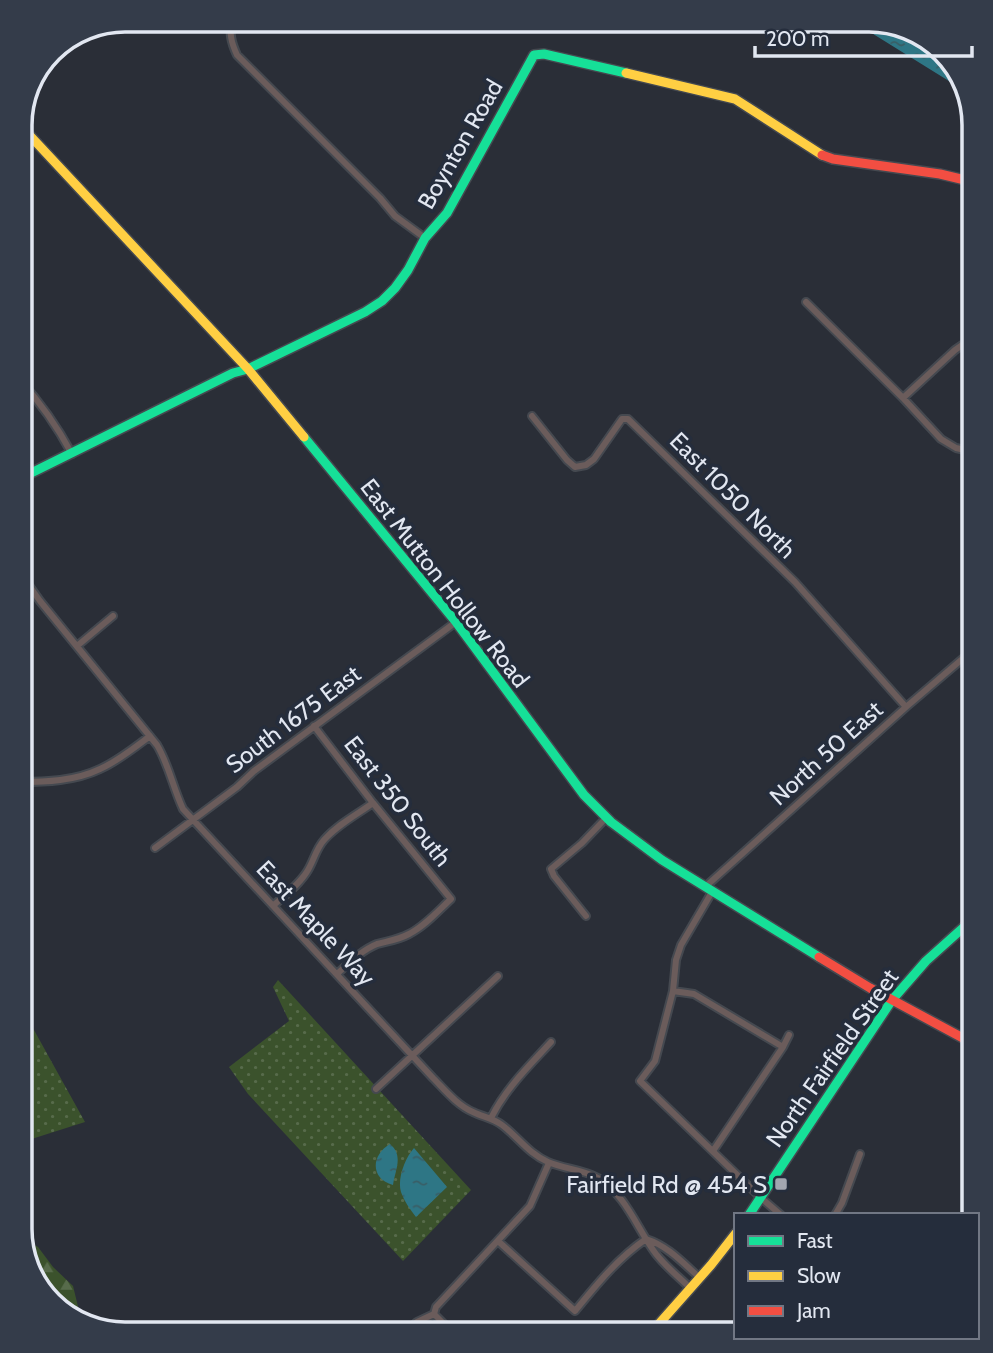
<svg xmlns="http://www.w3.org/2000/svg" width="993" height="1353" font-family="Cabin,sans-serif">
<style>
.grass{fill:url(#grass-dots)}
.forest{fill:url(#forest-firs)}
.water{fill:url(#water-ripples)}
.lines{fill:none;stroke-linecap:round;stroke-linejoin:round}
.street-casing{stroke:#454950;stroke-width:10}
.fast-casing{stroke:#454950;stroke-width:12}
.slow-casing{stroke:#454950;stroke-width:12}
.jam-casing{stroke:#454950;stroke-width:12}
.street{stroke:#6b5c5b;stroke-width:6}
.fast{stroke:#16e098;stroke-width:9}
.slow{stroke:#ffcf43;stroke-width:9}
.jam{stroke:#f24e42;stroke-width:9}
.poi-dot{fill:#a2a6b0;stroke:#252d3c;stroke-width:2.5}
.labels{text-anchor:middle;dominant-baseline:central;stroke-width:7;stroke-linejoin:round;paint-order:stroke}
.street-label{font-size:24px;fill:#e2e7f1;stroke:#252d3c}
.poi-label{font-size:24px;fill:#e2e7f1;stroke:#252d3c;text-anchor:end}
.rim{fill:none;stroke:#e2e7f1;stroke-width:3.5}
</style>
<defs>
<pattern id="grass-dots" width="8" height="8" patternUnits="userSpaceOnUse" patternTransform="scale(1.75)"><rect width="8" height="8" fill="#3b522c"/><path d="M2 2h.1M6 6h.1" fill="none" stroke="#576b4b" stroke-width="1.8" stroke-linecap="round"/></pattern>
<pattern id="forest-firs" width="22" height="20" patternUnits="userSpaceOnUse" patternTransform="scale(1.75)"><rect width="22" height="20" fill="#3b522c"/><path d="M5 1l3.5 6h-7zM16 11l3.5 6h-7z" fill="#576b4b"/></pattern>
<pattern id="water-ripples" width="26" height="14" patternUnits="userSpaceOnUse" patternTransform="scale(1.75)"><rect width="26" height="14" fill="#2e7685"/><path d="M2 4q2-2 4 0t4 0M15 11q2-2 4 0t4 0" fill="none" stroke="#395e66"/></pattern>
</defs>
<rect width="100%" height="100%" fill="#2a2e37"/>
<path class="grass" d="M278,980L471,1190L403,1261L248,1094L229,1067L289,1021L273,987Z
M19,1003L85,1122L19,1143Z"/>
<path class="forest" d="M22,1238L38,1247L53,1267L73,1286L82,1323L72,1319L34,1281Z"/>
<path class="water" d="M849,19H875L921,34L959,72L965,91Z
M390,1144C404,1156 395,1170 393,1185C370,1179 371,1155 390,1144Z
M414,1148L447,1187L416,1217C410,1209 404,1201 401,1192C397,1179 405,1158 414,1148Z"/>
<g class="lines">
<g class="street-casing">
<path id="street" d="M232,19C229,33 231,42 237,55L380,198L395,216L425,238
M806,302L903,398L941,439L956,448L974,452
M19,379C40,402 57,426 72,454
M903,398L955,350L974,337
M532,416L567,460L575,467L586,465L594,459L622,419H628L795,582L906,707
M19,566L30,587L40,601L157,745C169,765 173,788 183,809L433,1078C445,1090 457,1105 473,1112C483,1117 493,1118 502,1125C518,1137 529,1154 548,1162C564,1169 582,1169 598,1178C627,1196 637,1229 656,1254C666,1267 679,1277 690,1288
M19,592L30,587
M77,646L113,616
M314,726L373,803L451,899C438,911 425,926 409,934C398,940 388,941 377,944C362,950 349,963 337,974
M19,782C46,782 75,781 100,769C118,761 134,748 150,736
M19,836L21,847
M155,848L237,787L254,771L456,622
M705,887L906,707L974,649
M712,892L681,945L676,960L673,991L655,1061L640,1081L760,1197L781,1215
M273,906C285,895 300,884 308,870C314,860 316,849 324,840C337,825 356,815 373,803
M586,916L554,876L551,869L582,843L606,818
M673,991L694,994L783,1047
M376,1089L498,976
M491,1118C506,1088 529,1066 551,1042
M713,1151L783,1047L789,1035
M835,1215L842,1203L860,1154
M646,1239C668,1246 683,1263 700,1278
M498,1241L575,1311C597,1284 618,1258 646,1239
M434,1314L436,1307L530,1206L549,1163
M434,1314L454,1334
M404,1334L417,1322L434,1314"/>
</g>
<g class="fast-casing">
<path id="fast" d="M304,437L456,622L584,795L611,822L662,860L819,957
M19,479L233,373L248,369L365,312L382,301L395,288L408,270L425,238L447,213L534,55L544,54L626,73
M749,1215L892,1000L926,961L974,918"/>
</g>
<g class="slow-casing">
<path id="slow" d="M626,73L735,99L822,155
M20,125L248,369L304,437
M650,1334L711,1265L736,1233"/>
</g>
<g class="jam-casing">
<path id="jam" d="M822,155L833,159L940,174L965,180L974,186
M819,957L870,988L974,1044"/>
</g>
<use href="#street" class="street"/>
<use href="#fast" class="fast"/>
<use href="#slow" class="slow"/>
<use href="#jam" class="jam"/>
</g>
<rect class="poi-dot" x="774" y="1177" width="14" height="14" rx="3.5"/>
<g class="labels">
<g class="street-label">
<text transform="translate(460 144) rotate(-60)">Boynton Road</text>
<text transform="translate(733 495) rotate(45)">East 1050 North</text>
<text transform="translate(445 583) rotate(52)">East Mutton Hollow Road</text>
<text transform="translate(293 719) rotate(-37)">South 1675 East</text>
<text transform="translate(826 753) rotate(-42)">North 50 East</text>
<text transform="translate(398 801) rotate(52)">East 350 South</text>
<text transform="translate(316 923) rotate(47)">East Maple Way</text>
<text transform="translate(832 1058) rotate(-55)">North Fairfield Street</text>
</g>
<g class="poi-label">
<text x="767" y="1184">Fairfield Rd @ 454 S</text>
</g>
</g>
<path d="M0 0H993V1353H0ZM125 32H869A93 93 0 0 1 962 125V1229A93 93 0 0 1 869 1322H125A93 93 0 0 1 32 1229V125A93 93 0 0 1 125 32Z" fill="#343c4a" fill-rule="evenodd"/>
<path class="rim" d="M125 32H869A93 93 0 0 1 962 125V1229A93 93 0 0 1 869 1322H125A93 93 0 0 1 32 1229V125A93 93 0 0 1 125 32Z"/>
<rect x="734" y="1213" width="245" height="126" fill="#252d3c" stroke="#717784" stroke-width="2"/>
<rect x="748" y="1236" width="35" height="10" fill="#16e098" stroke="#717784" stroke-width="2"/>
<text x="797" y="1248" font-size="21" fill="#e2e7f1">Fast</text>
<rect x="748" y="1271" width="35" height="10" fill="#ffcf43" stroke="#717784" stroke-width="2"/>
<text x="797" y="1283" font-size="21" fill="#e2e7f1">Slow</text>
<rect x="748" y="1306" width="35" height="10" fill="#f24e42" stroke="#717784" stroke-width="2"/>
<text x="797" y="1318" font-size="21" fill="#e2e7f1">Jam</text>
<path d="M755 46v10h217v-10" fill="none" stroke="#e2e7f1" stroke-width="3.5"/>
<text x="766" y="46" font-size="21" fill="#e2e7f1" stroke="#252d3c" stroke-width="5" paint-order="stroke">200 m</text>
</svg>
